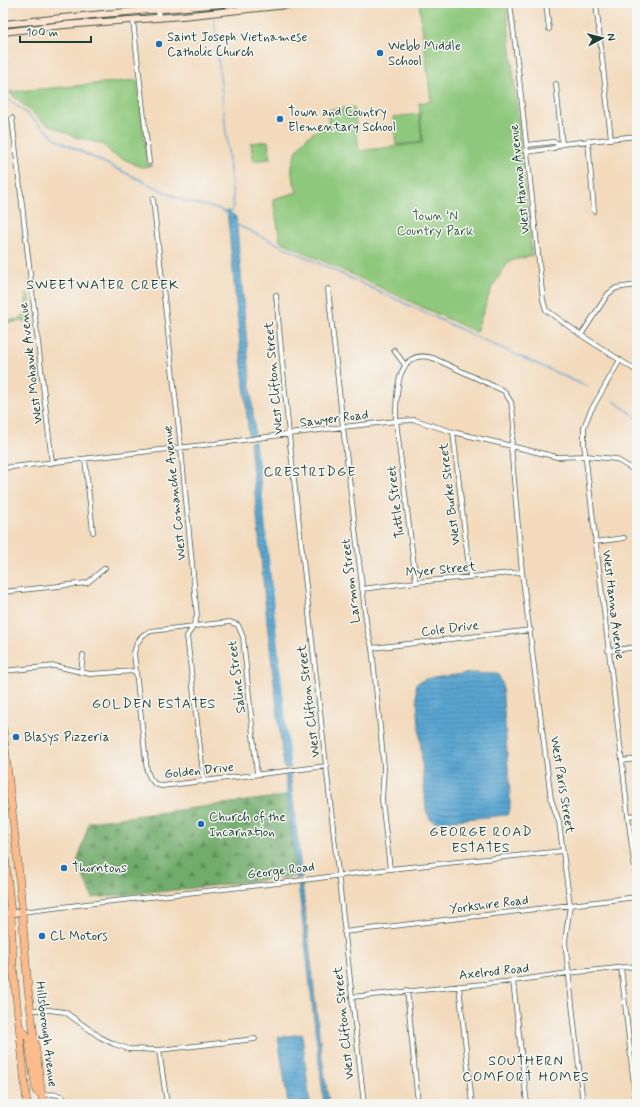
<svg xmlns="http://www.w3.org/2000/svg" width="640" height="1107" font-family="Mynerve,sans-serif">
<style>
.green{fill:#8ec87c;stroke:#568258}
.forest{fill:url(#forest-firs);stroke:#487450}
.water{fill:url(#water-rules);stroke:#3c7182}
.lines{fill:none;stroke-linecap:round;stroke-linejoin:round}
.stream{stroke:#58a5d1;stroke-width:1.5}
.street-casing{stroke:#3f5548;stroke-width:5.5}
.secondary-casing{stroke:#3f5548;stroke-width:8}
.primary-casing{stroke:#3f5548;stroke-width:8}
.street{stroke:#fff;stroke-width:4}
.secondary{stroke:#fde4d1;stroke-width:6}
.primary{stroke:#fbbb8d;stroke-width:7}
.poi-dot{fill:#1f6fb2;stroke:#f6f6f2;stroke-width:1.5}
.labels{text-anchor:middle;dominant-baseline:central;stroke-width:3;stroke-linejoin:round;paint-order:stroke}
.poi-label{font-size:13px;fill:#1f3d34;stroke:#f6f6f2;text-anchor:start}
.street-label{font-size:13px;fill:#1f3d34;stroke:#f6f6f2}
.park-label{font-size:13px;fill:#3b6046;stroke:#f6f6f2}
.neighbourhood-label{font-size:14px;letter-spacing:1px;fill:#1f3d34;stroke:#f6f6f2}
</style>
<defs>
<pattern id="forest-firs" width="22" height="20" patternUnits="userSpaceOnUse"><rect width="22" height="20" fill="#72ac6c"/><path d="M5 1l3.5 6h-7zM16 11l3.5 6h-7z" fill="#5d8d5a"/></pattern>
<pattern id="water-rules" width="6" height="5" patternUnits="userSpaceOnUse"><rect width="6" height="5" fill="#58a5d1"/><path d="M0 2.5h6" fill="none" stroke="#4888aa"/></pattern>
</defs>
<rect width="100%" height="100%" fill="#f6f6f2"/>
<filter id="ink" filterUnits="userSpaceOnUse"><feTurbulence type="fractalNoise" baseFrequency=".025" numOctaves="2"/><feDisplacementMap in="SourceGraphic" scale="8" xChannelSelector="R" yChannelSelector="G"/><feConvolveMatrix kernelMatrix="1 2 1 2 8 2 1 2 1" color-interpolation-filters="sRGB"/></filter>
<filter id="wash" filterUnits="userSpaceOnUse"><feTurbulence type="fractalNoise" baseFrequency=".012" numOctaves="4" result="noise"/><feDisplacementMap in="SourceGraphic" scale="16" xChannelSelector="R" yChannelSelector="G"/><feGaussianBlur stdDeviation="0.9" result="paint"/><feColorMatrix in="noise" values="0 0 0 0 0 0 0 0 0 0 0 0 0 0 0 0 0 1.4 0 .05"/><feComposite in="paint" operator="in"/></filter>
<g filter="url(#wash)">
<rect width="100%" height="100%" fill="#f3dabc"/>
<path class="green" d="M419,3H506L532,256L513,260L507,264L492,287L476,332L280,241L273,199L297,192C296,186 292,179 292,174C290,152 308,129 329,127L327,110L354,107L359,151L423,143L419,103L431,101Z
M137,80L147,165L152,164V166L141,167L112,154L106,147L102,144L75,137L43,122L9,92Z
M419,114L422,142L396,145L393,117Z
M268,141L270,159L253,161L251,143Z
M25,294L28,295L29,297L32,323L30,326L28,327L27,321L3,323V321L22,319V315L27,314Z"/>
<path class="forest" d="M287,794L297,876L158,892V891L93,898L77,863L89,822L284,796Z"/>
<path class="water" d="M227,210L236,217L255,436L249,437Z
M255,441L290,768H284L267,622L250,442Z
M470,673L498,674L502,683L510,794V809L507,815L435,822L430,819L426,810L416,689L417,683L425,679Z
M290,772L302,878L297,879L285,773Z
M298,883H302L321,1050L329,1104H324Z
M302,1034L310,1104H288L278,1037Z"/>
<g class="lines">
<path class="stream" d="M214,19L233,198V210L228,213
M3,100H8L14,103L59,141L184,201L219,209L229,214
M235,224L477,337L588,387
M614,401L637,418
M257,456L260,477L290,768"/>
</g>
</g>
<g filter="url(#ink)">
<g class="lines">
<g class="street-casing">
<path id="street" d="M157,3L159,18
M247,3L248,10
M510,3L518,68L543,300L546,310L581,335L637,371
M546,3L549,29
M596,3L611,139
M133,20L149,162
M556,84L562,144
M12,118L52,463
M588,141L594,211
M527,145L553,142L561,144
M527,152L554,148L562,144L637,136
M153,199L181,448L197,616L193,627L187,636L204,782
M328,289L343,427L367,628L372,648L384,767L382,800L390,869
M276,295L289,435L364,1104
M581,335L608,294L616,288L637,285
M394,350L405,365
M620,360L590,412L584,427V444L622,761L628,816L637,885
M453,432L470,577
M85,459L93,532
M3,468L221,443L343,427L396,421L415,420L453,432L557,457L586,456L616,459L637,472
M595,542L624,538
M416,582L396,421C396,396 395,347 433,358L504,391L511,402L513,415L514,428L511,446L522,572L551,799L559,822L570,905L565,941L583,1104
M362,589L416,582L522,572
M3,592L87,583L105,568
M372,648L531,630
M608,651L637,647
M3,671L55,666L90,674L135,671
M81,672L83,655
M622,761L637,759
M257,774L243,637L238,625L230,622L151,631L143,635L137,643L134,653L147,771L150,778L155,784L162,786L327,766
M628,816L637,815
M22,912L86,904L288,882L390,869L562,851
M344,932L637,897
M621,967L636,1104
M513,981L527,1104
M459,986L472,1104
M407,990L418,1104
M352,997L513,981L568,973L637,966
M31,1010H49L65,1012L100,1037L114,1044L129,1049L159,1050L255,1039
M159,1050L167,1104
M42,1095C52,1094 63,1092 67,1104"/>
</g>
<g class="secondary-casing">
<path id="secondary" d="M3,24L103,14L234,3
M3,32L64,25L182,16L306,3
M3,914L22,912"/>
</g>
<g class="primary-casing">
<path id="primary" d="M3,729L19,873L28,989L43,1104
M3,837L11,913L13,966L27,1104
M20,1027L28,1037L36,1091L42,1095"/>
</g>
<use href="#street" class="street"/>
<use href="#secondary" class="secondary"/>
<use href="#primary" class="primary"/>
</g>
</g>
<g class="poi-dot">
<circle cx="159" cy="44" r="4"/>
<circle cx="380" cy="53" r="4"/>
<circle cx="280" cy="119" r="4"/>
<circle cx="16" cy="737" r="4"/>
<circle cx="201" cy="824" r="4"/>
<circle cx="64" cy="868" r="4"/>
<circle cx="42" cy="936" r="4"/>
</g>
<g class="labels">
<g class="poi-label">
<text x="167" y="37">Saint Joseph Vietnamese<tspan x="167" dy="15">Catholic Church</tspan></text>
<text x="388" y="46">Webb Middle<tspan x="388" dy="15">School</tspan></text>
<text x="288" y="112">Town and Country<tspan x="288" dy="15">Elementary School</tspan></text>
<text x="24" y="737">Blasys Pizzeria</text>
<text x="209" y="817">Church of the<tspan x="209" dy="15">Incarnation</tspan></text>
<text x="72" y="868">Thorntons</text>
<text x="50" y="936">CL Motors</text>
</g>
<g class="street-label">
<text transform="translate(520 179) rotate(-96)">West Hanna Avenue</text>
<text transform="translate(31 363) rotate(-97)">West Mohawk Avenue</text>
<text transform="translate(274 378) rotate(-95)">West Clifton Street</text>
<text transform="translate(334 419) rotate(-7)">Sawyer Road</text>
<text transform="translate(175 493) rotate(-96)">West Comanche Avenue</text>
<text transform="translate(450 494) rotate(-97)">West Burke Street</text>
<text transform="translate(396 502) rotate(-97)">Tuttle Street</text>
<text transform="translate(441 570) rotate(-5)">Myer Street</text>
<text transform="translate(351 581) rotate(-97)">Larmon Street</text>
<text transform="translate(613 605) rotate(83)">West Hanna Avenue</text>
<text transform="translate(450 629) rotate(-7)">Cole Drive</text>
<text transform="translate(237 677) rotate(-97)">Saline Street</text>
<text transform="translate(309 701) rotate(-97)">West Clifton Street</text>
<text transform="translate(199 771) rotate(-6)">Golden Drive</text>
<text transform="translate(562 785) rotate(81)">West Paris Street</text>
<text transform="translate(281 871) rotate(-7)">George Road</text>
<text transform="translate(489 905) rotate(-7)">Yorkshire Road</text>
<text transform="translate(494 972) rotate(-6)">Axelrod Road</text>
<text transform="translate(344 1023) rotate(-96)">West Clifton Street</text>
<text transform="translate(46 1034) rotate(83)">Hillsborough Avenue</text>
</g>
<g class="park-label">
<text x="435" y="216">Town ’N<tspan x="435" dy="15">Country Park</tspan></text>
</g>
<g class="neighbourhood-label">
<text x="103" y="285">SWEETWATER CREEK</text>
<text x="310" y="472">CRESTRIDGE</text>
<text x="154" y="704">GOLDEN ESTATES</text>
<text x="481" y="832">GEORGE ROAD<tspan x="481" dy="16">ESTATES</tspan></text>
<text x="526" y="1061">SOUTHERN<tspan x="526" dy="16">COMFORT HOMES</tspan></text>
</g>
</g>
<rect width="640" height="1107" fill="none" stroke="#f6f6f2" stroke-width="16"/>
<g transform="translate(602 38) rotate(83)" stroke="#f6f6f2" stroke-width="3" paint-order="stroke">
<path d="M0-3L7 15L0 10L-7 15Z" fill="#1f3d34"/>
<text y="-6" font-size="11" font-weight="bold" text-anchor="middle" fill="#1f3d34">N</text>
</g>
<path d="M20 36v6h71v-6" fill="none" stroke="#1f3d34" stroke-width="2"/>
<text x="26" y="36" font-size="12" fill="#1f3d34" stroke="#f6f6f2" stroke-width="3" paint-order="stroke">100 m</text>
</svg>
